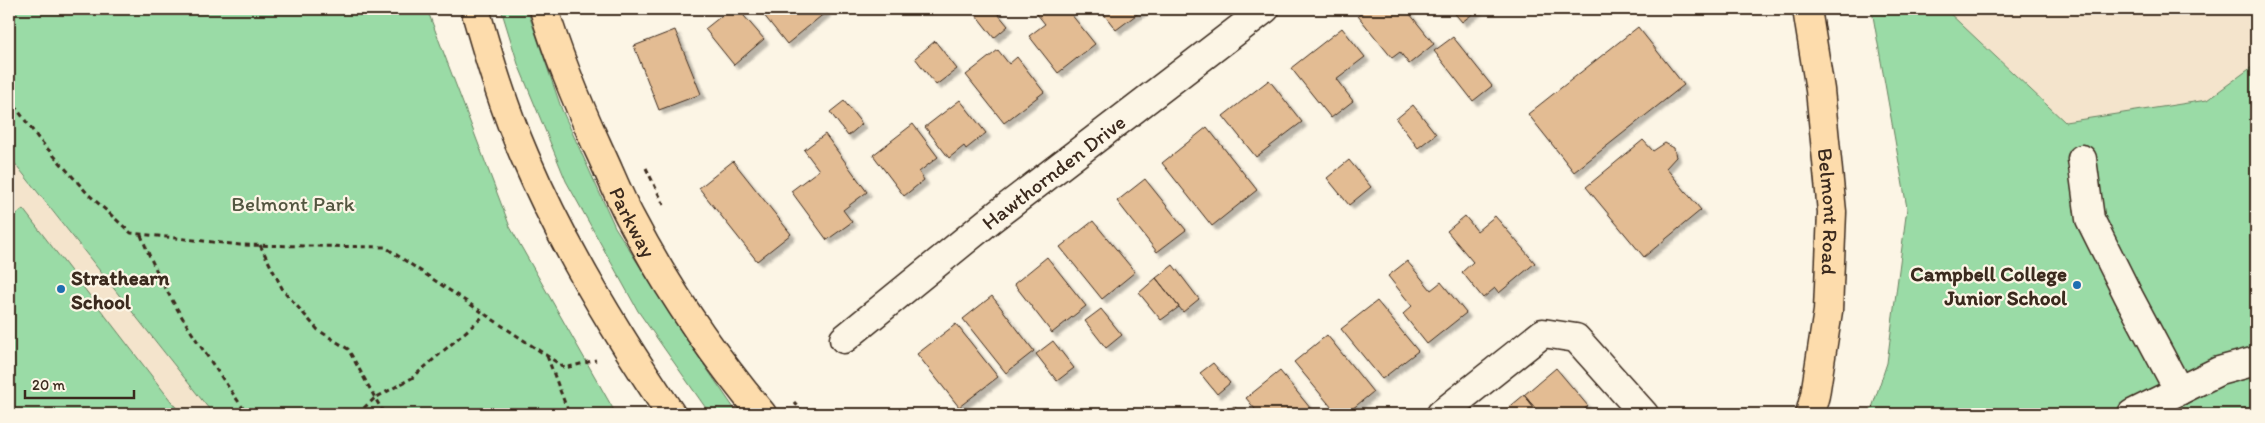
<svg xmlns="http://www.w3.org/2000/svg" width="2265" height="423" font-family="Itim,sans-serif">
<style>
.built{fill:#f4e4cc}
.green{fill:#9adba6;stroke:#6a8262}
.building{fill:#e3bc93;stroke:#3b2a1e;filter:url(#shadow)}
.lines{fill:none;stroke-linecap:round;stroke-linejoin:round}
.minor-casing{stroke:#3b2a1e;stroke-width:31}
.major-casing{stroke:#3b2a1e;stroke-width:31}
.highway-casing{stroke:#3b2a1e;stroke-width:31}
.path{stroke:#3b2a1e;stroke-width:3;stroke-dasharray:5 4;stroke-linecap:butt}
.minor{stroke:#fcf5e5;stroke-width:28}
.major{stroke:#fddcac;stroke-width:28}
.highway{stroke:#fddcac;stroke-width:28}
.poi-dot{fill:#1f6fb2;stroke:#fcf5e5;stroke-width:2}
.labels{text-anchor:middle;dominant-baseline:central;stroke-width:4.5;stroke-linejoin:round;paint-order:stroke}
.street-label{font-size:21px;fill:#3b2a1e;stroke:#fcf5e5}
.park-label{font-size:21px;fill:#535640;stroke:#fcf5e5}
.poi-label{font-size:21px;font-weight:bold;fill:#3b2a1e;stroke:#fcf5e5;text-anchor:end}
</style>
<defs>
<filter id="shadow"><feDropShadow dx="4.5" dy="4.5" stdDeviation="1" flood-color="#0004"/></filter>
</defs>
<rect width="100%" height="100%" fill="#fcf5e5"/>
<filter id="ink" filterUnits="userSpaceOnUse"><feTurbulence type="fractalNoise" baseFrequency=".02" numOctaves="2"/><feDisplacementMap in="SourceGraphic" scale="10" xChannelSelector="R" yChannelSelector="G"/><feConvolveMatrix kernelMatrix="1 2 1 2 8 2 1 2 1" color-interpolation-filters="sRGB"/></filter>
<g filter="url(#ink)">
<path class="built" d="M1870,9H2256V414H1870L1887,363L1907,208L1873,16Z
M12,161L213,414H9V164Z"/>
<path class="green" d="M9,9H427L510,227L616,414H213L13,161L9,164Z
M501,9H527L562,110L615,227L676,324L738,414H710L638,311L566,181L518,64Z
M1870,9H1945L2065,122L2207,100L2256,64V414H1870L1887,363L1907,208L1873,16Z
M23,209L181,414H9V220Z"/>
<path class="building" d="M730,9H738L764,39L734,65L705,29Z
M759,9H823L826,12L787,44Z
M984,9H994L1008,26L994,38L976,15Z
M1033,9H1067L1095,44L1058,73L1029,36L1045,24Z
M1100,9H1144L1116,30Z
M1367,9H1406L1434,44L1409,64L1400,52L1392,58L1358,16Z
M1451,9H1479L1462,22Z
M1638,27L1684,85L1574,172L1528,114Z
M1342,28L1365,57L1336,79L1353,101L1331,118L1291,68Z
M675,30L701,94L659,110L634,46Z
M1453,37L1492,86L1473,101L1434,51Z
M935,41L957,69L936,85L915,58Z
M998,50L1009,64L1017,57L1044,92L1004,123L966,75Z
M1269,80L1302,122L1256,157L1223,116Z
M960,100L986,133L966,149L964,146L949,158L925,127Z
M844,101L862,124L848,136L830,112Z
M1413,105L1436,134L1418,148L1396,119Z
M913,124L938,157L919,172L924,180L904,196L873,155Z
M1207,127L1257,190L1212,226L1162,163Z
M825,134L867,192L843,210L852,222L827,240L791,191L819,170L804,150Z
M1643,140L1653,151L1665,143L1674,148L1676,157L1666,168L1701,210L1644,257L1586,187Z
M1349,160L1371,187L1349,205L1327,178Z
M733,161L791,234L757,261L699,188Z
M1145,179L1186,230L1157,252L1117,201Z
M1465,216L1477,231L1495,216L1535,263L1499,293L1495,288L1483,298L1462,272L1473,262L1447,231Z
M1093,221L1135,272L1102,299L1060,247Z
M1047,257L1086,306L1052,333L1014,284Z
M1407,261L1431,290L1441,282L1466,313L1427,344L1403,314L1412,306L1388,276Z
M1173,265L1199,299L1183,312L1156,278Z
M1156,278L1179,307L1161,320L1139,293Z
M992,296L1034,351L1006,373L963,319Z
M1377,301L1418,351L1382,379L1341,329Z
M1101,309L1122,335L1106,348L1085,321Z
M956,324L998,377L959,407L917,354Z
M1327,335L1373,392L1346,414H1337L1294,362Z
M1053,341L1074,368L1057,381L1036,354Z
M1213,363L1230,383L1217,394L1200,373Z
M1556,368L1588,406L1579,414H1540L1524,395Z
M1280,371L1315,414H1259L1246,398Z
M1524,395L1540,414H1501Z
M1234,406L1241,414H1224Z"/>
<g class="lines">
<g class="minor-casing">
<g id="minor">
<path d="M2082,159L2090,219L2129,297L2179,391"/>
<path id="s1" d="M844,339L990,220L1265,9"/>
<path d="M1441,414L1543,333L1576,338L1644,414"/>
<path d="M2132,414L2219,371L2256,361"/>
</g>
</g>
<g class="major-casing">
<g id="major">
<path id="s2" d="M1807,9L1820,90L1832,212L1828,311L1815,395L1810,414"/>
</g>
</g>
<g class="highway-casing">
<g id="highway">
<path d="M475,9C489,58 504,109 525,157C564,248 615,332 671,414"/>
<path id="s3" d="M544,9C558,57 578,104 599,150C610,173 619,197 631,219C667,288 712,354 762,414"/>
</g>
</g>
<path class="path" d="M9,98L38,138L88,194L131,233L240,245L385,247L565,368L596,360
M646,168L664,205
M141,235C166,301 208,357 247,414
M260,245L283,290L318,330L348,349L384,414
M547,356L569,414
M794,402L805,414
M357,414L375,398L412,378L485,315"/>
<use href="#minor" class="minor"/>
<use href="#major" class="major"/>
<use href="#highway" class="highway"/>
</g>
</g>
<g class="poi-dot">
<circle cx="2077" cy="285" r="5"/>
<circle cx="61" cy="289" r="5"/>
</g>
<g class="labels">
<g class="street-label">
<text stroke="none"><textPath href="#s1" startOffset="268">Hawthornden Drive</textPath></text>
<text stroke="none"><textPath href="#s2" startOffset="204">Belmont Road</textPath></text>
<text stroke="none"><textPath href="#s3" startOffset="231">Parkway</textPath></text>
</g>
<g class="park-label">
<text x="293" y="203">Belmont Park</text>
</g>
<g class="poi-label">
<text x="2067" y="273">Campbell College<tspan x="2067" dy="24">Junior School</tspan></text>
<text x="71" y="277" text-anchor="start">Strathearn<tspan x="71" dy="24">School</tspan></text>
</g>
</g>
<rect width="2265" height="423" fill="none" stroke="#fcf5e5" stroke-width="30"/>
<rect x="15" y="15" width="2235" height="393" fill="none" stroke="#3b2a1e" stroke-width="2" filter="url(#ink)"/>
<path d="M25 390v8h109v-8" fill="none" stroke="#3b2a1e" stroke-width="2.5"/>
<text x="32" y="390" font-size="15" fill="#3b2a1e" stroke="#fcf5e5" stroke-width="4" paint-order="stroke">20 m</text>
</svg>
